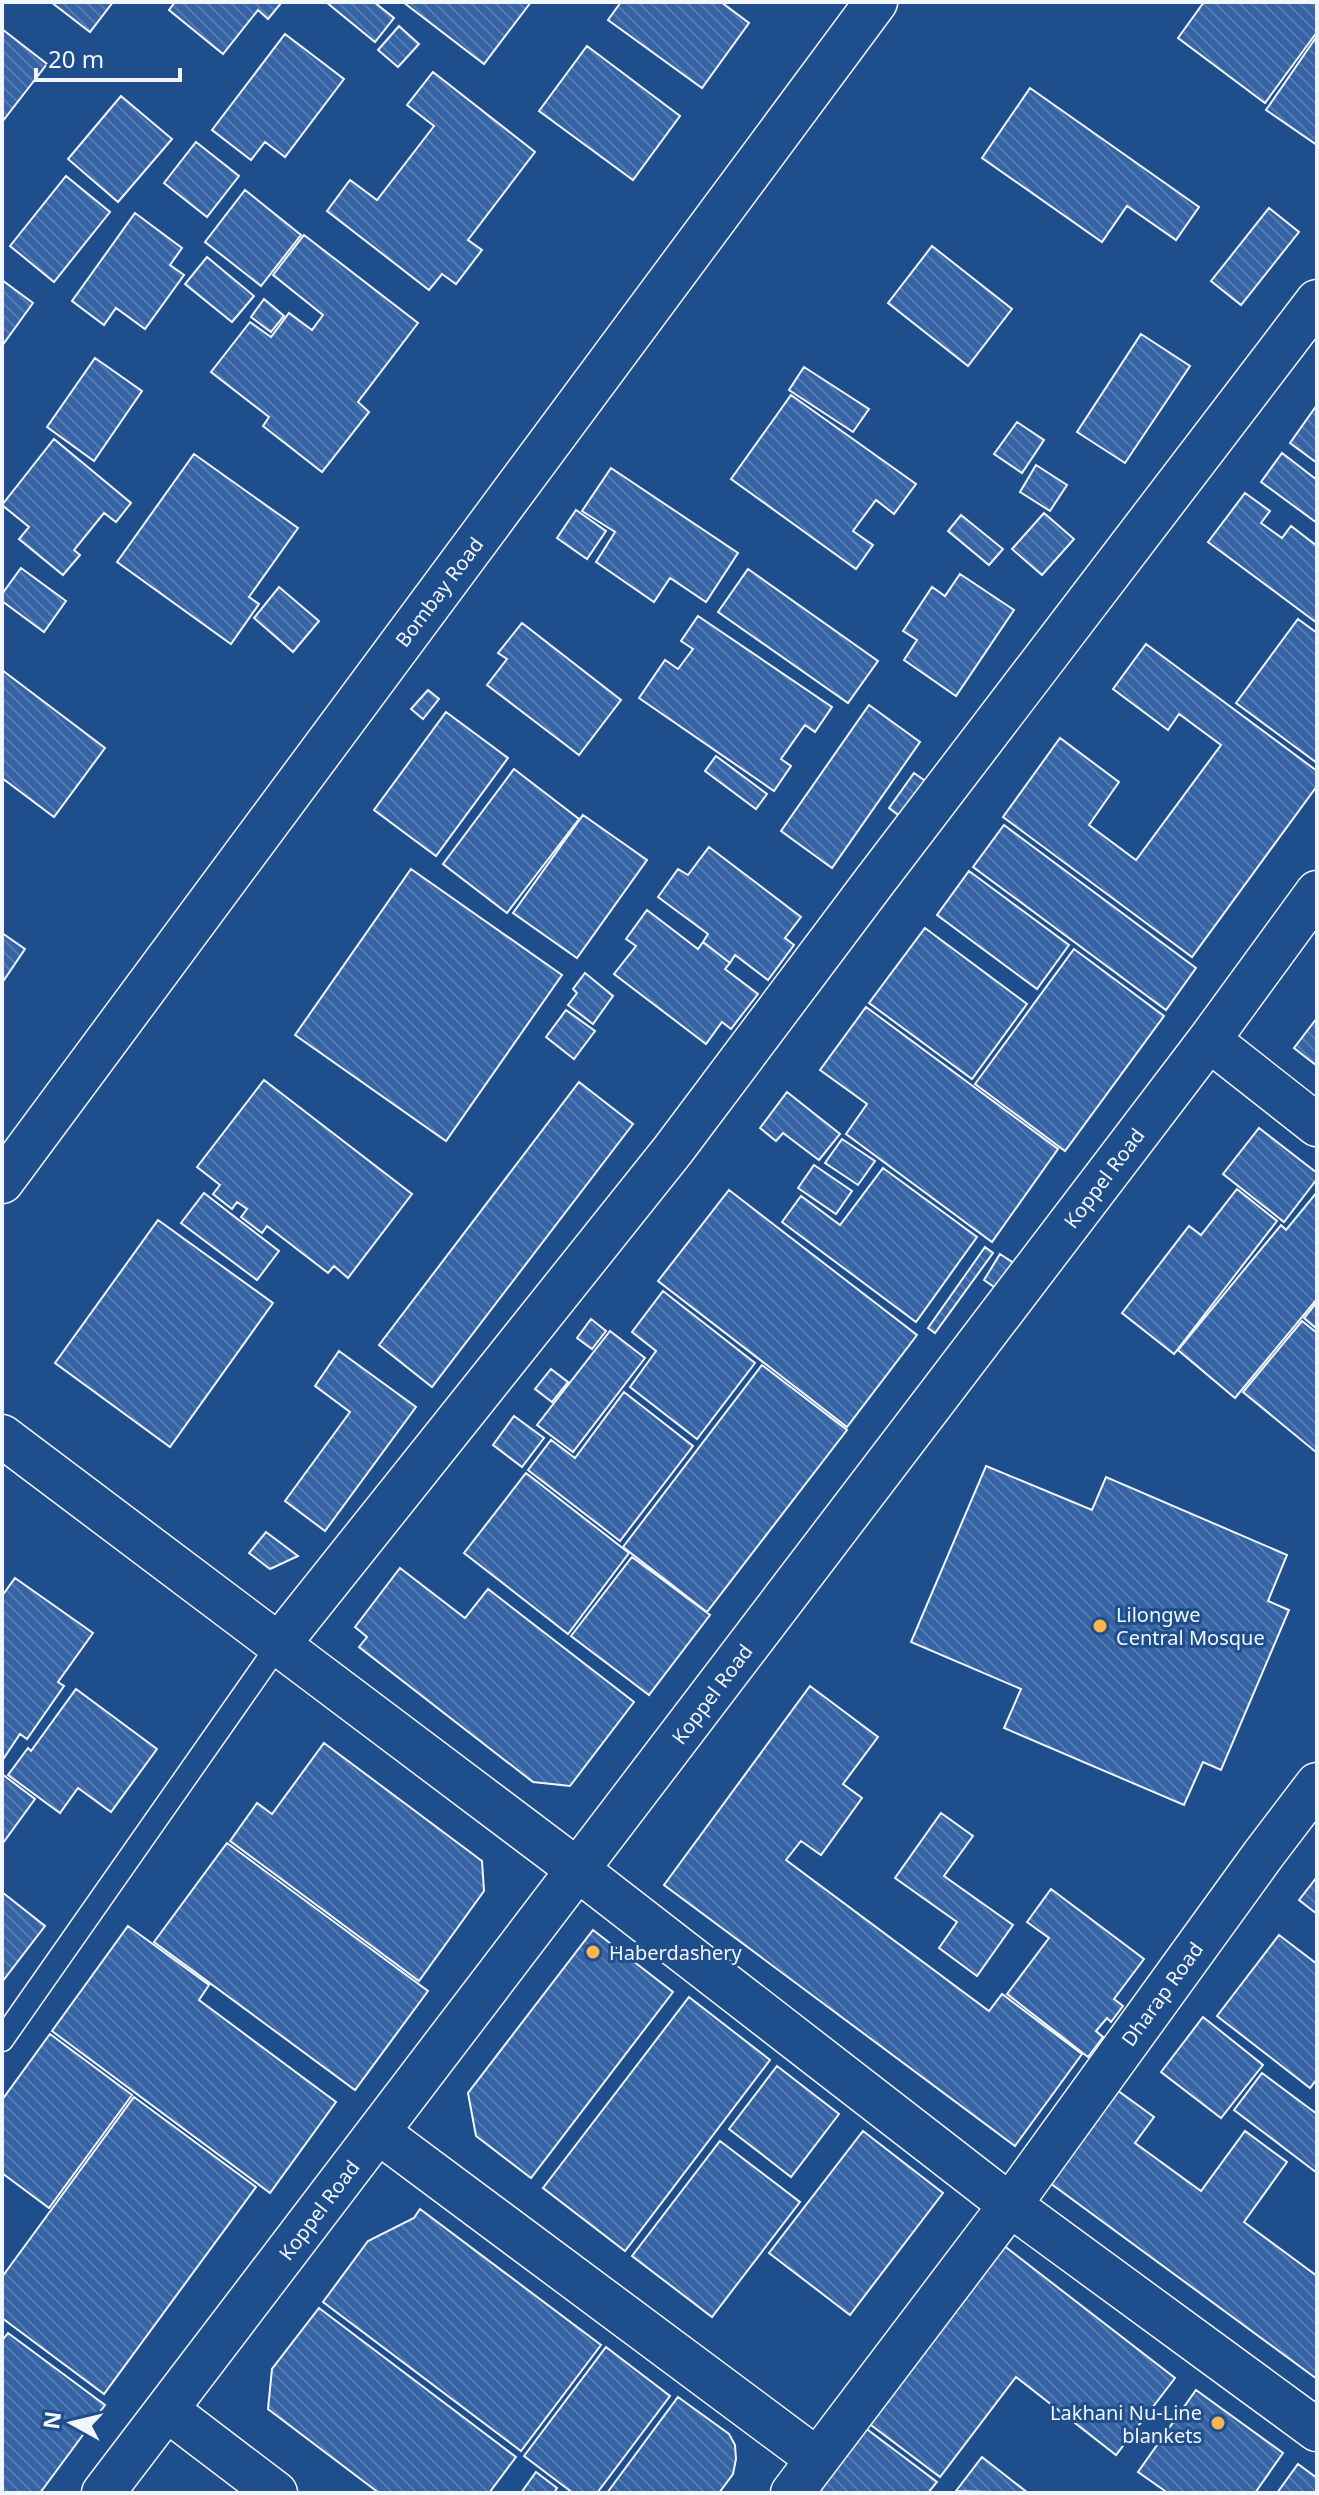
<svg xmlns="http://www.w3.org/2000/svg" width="1319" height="2495" font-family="'Noto Sans',sans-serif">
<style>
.building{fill:url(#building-back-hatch);stroke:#f2f6ff;stroke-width:2}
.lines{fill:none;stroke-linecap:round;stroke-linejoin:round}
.service-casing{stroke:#f2f6ff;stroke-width:25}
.minor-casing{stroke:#f2f6ff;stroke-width:45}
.service{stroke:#1f4e8c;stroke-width:22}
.minor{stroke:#1f4e8c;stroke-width:42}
.poi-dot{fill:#ffb74d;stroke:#1f4e8c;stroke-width:3}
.labels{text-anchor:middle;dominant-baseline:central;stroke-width:6;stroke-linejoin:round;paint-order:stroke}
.street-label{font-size:20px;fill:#f2f6ff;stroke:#1f4e8c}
.poi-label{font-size:20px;fill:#f2f6ff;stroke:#1f4e8c;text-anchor:start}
</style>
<defs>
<pattern id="building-back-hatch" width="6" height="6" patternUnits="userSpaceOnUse" patternTransform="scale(2)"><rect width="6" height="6" fill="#3563a3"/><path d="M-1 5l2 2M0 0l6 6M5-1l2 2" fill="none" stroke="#537ab1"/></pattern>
</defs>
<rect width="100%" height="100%" fill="#1f4e8c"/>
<path class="building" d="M51,2H113L90,32Z
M175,2H282L268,19L258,10L223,54L169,10Z
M326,2H374L394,18L375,42Z
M403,2H531L484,64Z
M621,2H721L749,23L702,88L608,20Z
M1204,2H1317V32L1265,103L1178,38Z
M399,26L419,44L398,67L378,50Z
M2,29L47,64L2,122Z
M285,34L344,79L285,157L265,142L251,160L212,130Z
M1317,36V145L1266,110Z
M587,46L680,116L633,180L539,111Z
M433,72L535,152L468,240L482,250L456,284L442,274L429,290L327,211L350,180L377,200L434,126L407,105Z
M1030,88L1199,207L1176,240L1127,206L1102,242L982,158Z
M121,96L172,139L118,202L68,159Z
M196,142L239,176L207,217L164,183Z
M66,176L110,212L54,282L10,246Z
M245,190L301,235L261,286L205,242Z
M1269,208L1299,232L1241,305L1211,281Z
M135,213L182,248L170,265L184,275L145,329L116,308L104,325L72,301Z
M304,235L418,323L358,402L369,412L322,472L263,426L269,417L211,372L250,322L271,337L289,313L312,330L323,315L273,275Z
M932,246L1012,309L968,366L888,303Z
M207,257L254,296L232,322L185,284Z
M2,280L33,303L2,346Z
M264,299L284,316L271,332L251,317Z
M1141,334L1190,366L1125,463L1077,432Z
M95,358L142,391L94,461L47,427Z
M804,367L869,409L853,432L789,390Z
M791,395L916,484L894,514L876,500L853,531L873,545L856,569L731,479Z
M1317,405V463L1290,443Z
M1017,422L1044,440L1022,473L994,454Z
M54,439L131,503L116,522L104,513L74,550L80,555L63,575L19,539L29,527L2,505Z
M1282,453L1317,480V523L1261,482Z
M194,454L298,528L249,597L259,604L231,644L117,562Z
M1036,465L1067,485L1050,511L1020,492Z
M611,468L738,553L706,602L670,578L654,602L596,562L615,532L582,511Z
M1245,493L1270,511L1261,523L1282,538L1291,526L1317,546V623L1208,542Z
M576,510L606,531L587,559L557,538Z
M1044,513L1074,539L1042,575L1012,549Z
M961,515L1003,549L989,565L948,531Z
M21,568L66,601L44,632L2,601V594Z
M748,569L878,661L848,703L718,612Z
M960,574L1014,610L956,696L904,660L917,640L903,631L932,587L945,596Z
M279,587L319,621L293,652L254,618Z
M698,616L832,707L815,732L805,725L781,759L791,766L774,791L639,698L665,660L678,669L693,649L681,641Z
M1298,619L1317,633V763L1236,703Z
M522,623L621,700L579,755L487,685L507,659L498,653Z
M1146,644L1317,771V786L1192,957L1003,817L1060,738L1119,782L1089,825L1136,860L1221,745L1179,714L1168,730L1113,689Z
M2,670L105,748L54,817L2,778Z
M428,690L439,699L423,719L411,709Z
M869,705L920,742L832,868L781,831Z
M446,712L508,758L436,856L374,810Z
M716,756L767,794L756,809L705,771Z
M514,769L579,819L507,913L443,864Z
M914,773L931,785L906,821L889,808Z
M583,815L647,860L577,958L513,913Z
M1004,825L1196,968L1166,1010L973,867Z
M709,847L801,917L785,938L794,945L768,980L735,955L730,963L703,942L708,934L658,897L678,869L688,875Z
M411,869L562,975L446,1141L295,1035Z
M969,871L1069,945L1037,989L937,915Z
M647,910L698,949L703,942L730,963L725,969L758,994L731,1029L722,1022L706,1044L614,974L636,946L626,939Z
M925,928L1027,1004L972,1079L869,1003Z
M2,933L25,949L2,983Z
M1074,949L1164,1016L1065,1151L975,1084Z
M585,973L613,996L593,1024L568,1005L577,993L573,989Z
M866,1007L1058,1149L992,1242L846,1134L867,1104L820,1070Z
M566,1010L595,1031L574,1059L546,1037Z
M1317,1018V1066L1294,1048Z
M264,1080L412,1194L348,1278L334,1266L328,1273L267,1226L262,1233L241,1217L247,1209L237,1202L232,1209L213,1194L220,1185L197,1167Z
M579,1082L633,1124L432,1387L379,1345Z
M787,1092L840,1134L819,1160L783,1133L776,1141L760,1128Z
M1259,1128L1317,1173V1179L1284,1222L1223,1174Z
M842,1139L875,1161L858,1185L825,1163Z
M814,1165L852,1191L836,1214L798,1188Z
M883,1168L977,1237L916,1322L782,1222L801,1196L840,1225Z
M1237,1189L1277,1221L1174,1354L1122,1313L1189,1226L1201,1235Z
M729,1190L917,1335L847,1427L658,1281Z
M1317,1192V1299L1235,1398L1178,1350L1281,1225L1286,1230Z
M204,1193L279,1251L257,1280L181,1223Z
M158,1220L273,1303L170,1447L55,1363Z
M985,1247L993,1253L935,1333L928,1328Z
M1000,1254L1020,1267L1003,1293L984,1280Z
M663,1291L755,1363L697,1439L630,1387L656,1351L632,1332Z
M1317,1302V1329L1304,1318Z
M591,1319L606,1331L592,1349L577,1338Z
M1302,1321L1317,1333V1453L1243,1392Z
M610,1331L645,1358L573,1452L537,1425Z
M339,1351L416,1407L325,1531L285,1501L350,1412L315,1386Z
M762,1365L847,1430L707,1612L623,1547Z
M551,1369L568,1382L552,1402L535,1389Z
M624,1392L693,1446L620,1541L528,1470L551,1440L575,1458Z
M514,1416L544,1438L522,1467L493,1445Z
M986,1466L1092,1510L1106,1477L1287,1555L1268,1601L1289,1610L1221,1770L1203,1762L1184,1805L1004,1728L1021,1689L911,1642Z
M526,1473L629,1553L568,1634L464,1553Z
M266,1532L298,1556L270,1569L249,1553Z
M632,1557L710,1615L649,1695L571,1636Z
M400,1568L465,1618L488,1589L634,1702L570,1786L533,1782L359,1647L367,1637L355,1627Z
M15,1578L93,1633L58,1682L64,1686L27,1739L20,1734L2,1761V1596Z
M810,1686L878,1737L843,1784L862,1798L821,1855L801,1841L786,1860L989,2011L1002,1994L1082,2054L1015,2146L664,1885Z
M76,1689L157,1749L111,1812L78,1788L60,1813L8,1775L28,1748L31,1751Z
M324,1743L482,1861L484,1891L419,1981L230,1841L257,1803L272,1814Z
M2,1774L35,1799L3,1843H2Z
M941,1813L973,1836L944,1876L1013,1925L977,1976L939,1948L957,1922L895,1878Z
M227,1843L428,1991L355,2090L154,1942Z
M1317,1877V1914L1299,1900Z
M1051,1889L1144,1959L1114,1999L1123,2006L1111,2022L1107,2018L1096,2031L1103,2037L1088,2057L1007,1994L1049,1938L1027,1922Z
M2,1892L45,1926L2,1982Z
M128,1926L209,1985L199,2000L336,2102L270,2193L52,2031Z
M593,1930L673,1992L531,2178L476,2136L468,2093Z
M1279,1935L1317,1964V2079L1310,2088L1217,2016Z
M689,1997L770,2060L625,2251L543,2188Z
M1203,2017L1263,2065L1221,2118L1161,2072Z
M50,2034L132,2095L49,2208L2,2173V2100Z
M777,2066L839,2114L791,2177L729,2129Z
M1262,2073L1317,2114V2173L1234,2110Z
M1117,2090L1154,2117L1135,2143L1201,2191L1245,2131L1287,2162L1244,2222L1317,2276V2379L1050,2183Z
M134,2097L256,2187L104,2394L2,2318V2277Z
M863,2131L943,2193L850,2315L769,2253Z
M720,2141L800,2202L712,2317L632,2256Z
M420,2209L601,2345L521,2451L323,2302L368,2241L414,2218Z
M1003,2245L1175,2378L1116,2455L1016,2377L940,2477L867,2422Z
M319,2308L516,2457L489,2493H379L268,2409L272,2369Z
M8,2333L105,2405L40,2493H2V2341Z
M606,2347L670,2396L597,2493H573L524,2456Z
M1196,2390L1283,2453L1255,2493H1168L1138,2472Z
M678,2397L729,2434L735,2445L736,2459L733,2474L719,2493H607Z
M864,2427L937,2482L928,2493H814Z
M982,2457L1028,2493L956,2491Z
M1298,2464L1317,2478V2493H1277Z
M536,2472L557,2488L554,2493H521Z"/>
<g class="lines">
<g class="service-casing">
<path id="service" d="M2,2040L279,1644"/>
</g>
<g class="minor-casing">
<path id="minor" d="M1209,1040L1317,1125
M2,1182L876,2
M2,1436L578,1870L1010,2205L1317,2430
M279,1644L673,1150L874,882L1317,301
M378,2132L817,2459
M167,2410L276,2493
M103,2493L1209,1040L1317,892
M792,2493L1010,2205L1263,1855L1317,1784"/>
</g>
<use href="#service" class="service"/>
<use href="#minor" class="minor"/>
</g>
<g class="poi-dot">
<circle cx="1100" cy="1626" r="8"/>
<circle cx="593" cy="1952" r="8"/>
<circle cx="1218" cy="2423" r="8"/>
</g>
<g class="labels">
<g class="street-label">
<text transform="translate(439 592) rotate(-53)">Bombay Road</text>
<text transform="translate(1104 1178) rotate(-53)">Koppel Road</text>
<text transform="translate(712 1694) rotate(-53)">Koppel Road</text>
<text transform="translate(1162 1994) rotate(-54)">Dharap Road</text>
<text transform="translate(319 2210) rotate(-53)">Koppel Road</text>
</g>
<g class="poi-label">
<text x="1116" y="1614">Lilongwe<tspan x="1116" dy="23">Central Mosque</tspan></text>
<text x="609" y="1952">Haberdashery</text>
<text x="1202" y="2412" text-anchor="end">Lakhani Nu-Line<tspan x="1202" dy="23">blankets</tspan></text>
</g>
</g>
<rect width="1319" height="2495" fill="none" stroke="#f2f6ff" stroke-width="8"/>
<g transform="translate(72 2423) rotate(278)" stroke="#1f4e8c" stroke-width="6" paint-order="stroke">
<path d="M0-6L14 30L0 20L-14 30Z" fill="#f2f6ff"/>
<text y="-12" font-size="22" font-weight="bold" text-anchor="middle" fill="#f2f6ff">N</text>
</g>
<path d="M36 68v12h144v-12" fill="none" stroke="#f2f6ff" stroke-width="4"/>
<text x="48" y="68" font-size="24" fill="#f2f6ff" stroke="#1f4e8c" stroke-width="6" paint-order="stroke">20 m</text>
</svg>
